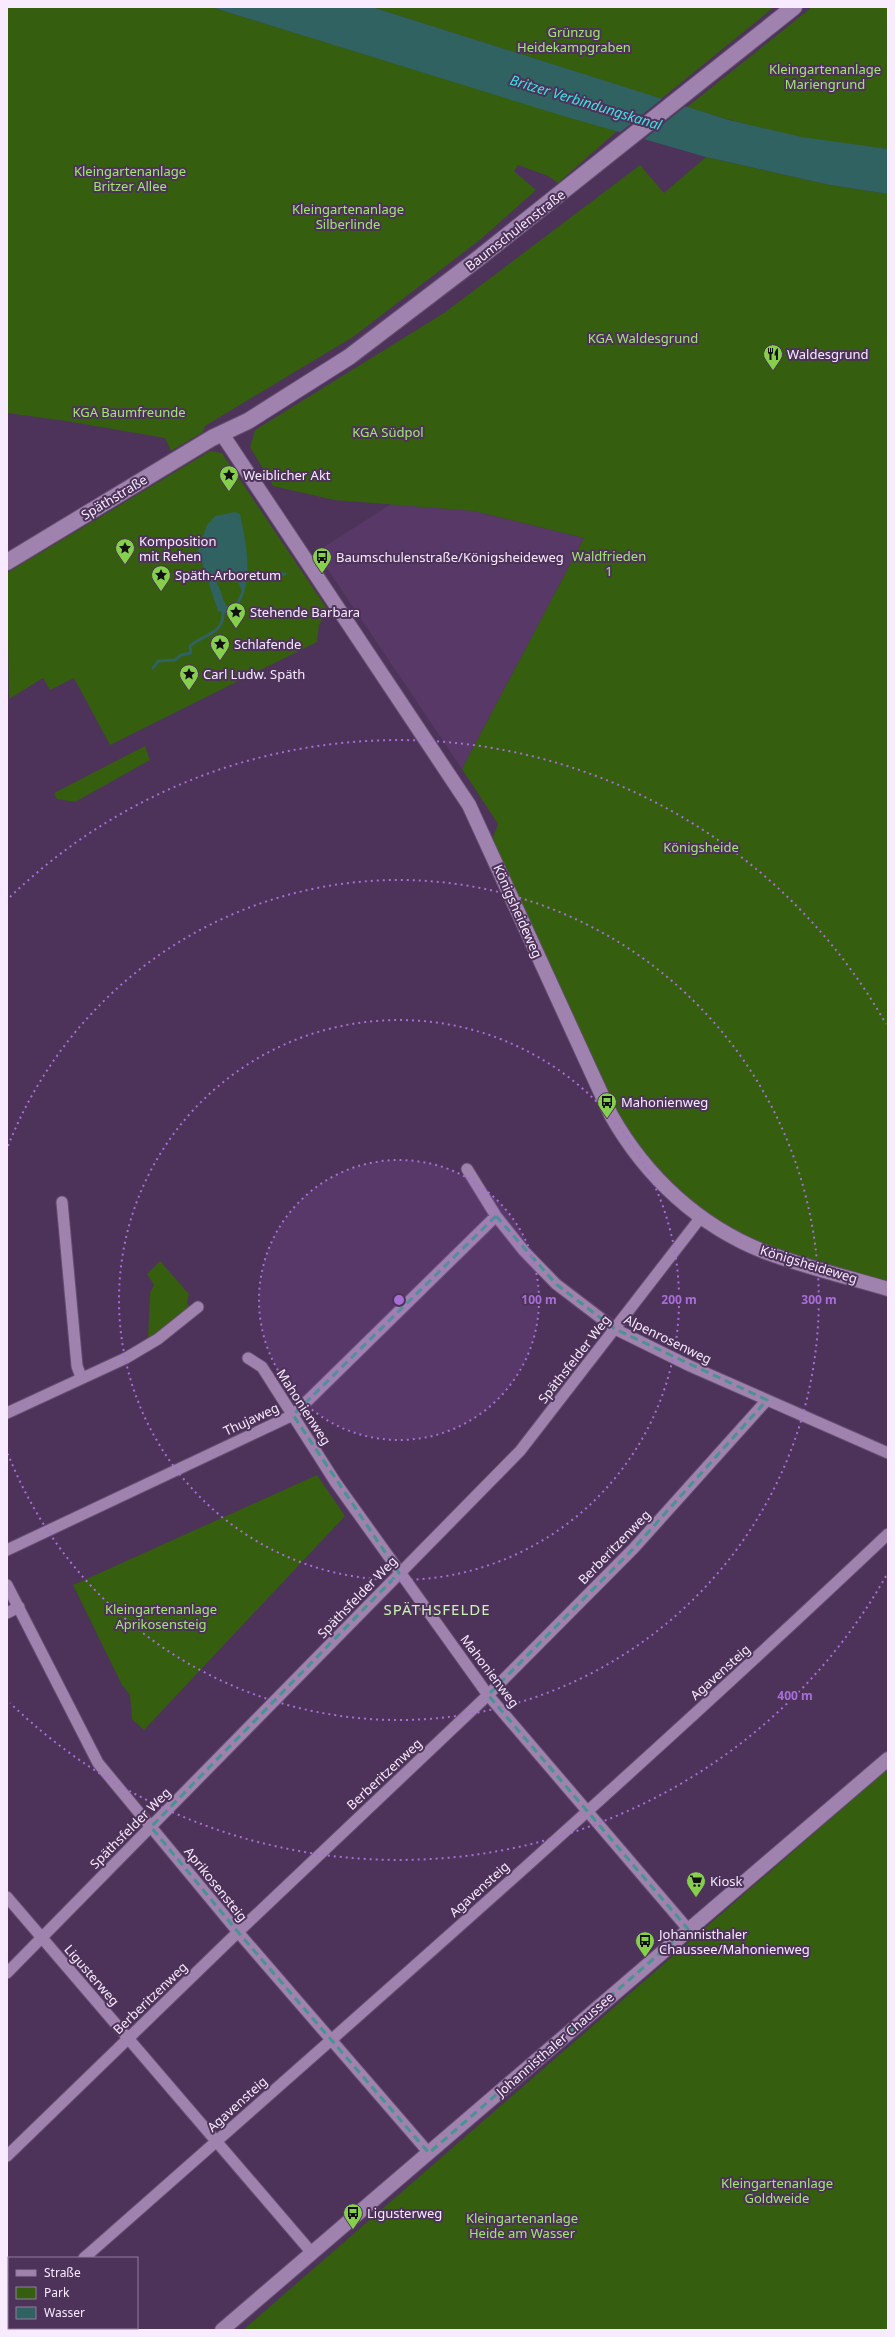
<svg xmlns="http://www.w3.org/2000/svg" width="895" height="2337" font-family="'Noto Sans',sans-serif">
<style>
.built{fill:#573867}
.green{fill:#355e0e}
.water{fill:#2f6261;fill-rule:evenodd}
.pier{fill:#4d325a}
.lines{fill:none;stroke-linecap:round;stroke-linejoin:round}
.stream{stroke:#2f6261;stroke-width:3}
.minor-casing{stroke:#654f70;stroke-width:13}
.tertiary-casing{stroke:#654f70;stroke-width:16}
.secondary-casing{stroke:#654f70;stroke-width:18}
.minor{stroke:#a082af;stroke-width:11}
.tertiary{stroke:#a082af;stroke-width:14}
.secondary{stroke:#a082af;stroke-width:16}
.marked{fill:none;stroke:#499392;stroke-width:3;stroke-dasharray:8 5;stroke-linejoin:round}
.ring{fill:none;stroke:#a76fd5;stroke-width:2;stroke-dasharray:2 4}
.labels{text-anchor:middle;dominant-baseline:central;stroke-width:4;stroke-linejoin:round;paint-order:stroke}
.park-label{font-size:13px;fill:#a0e56f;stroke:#4d325a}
.street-label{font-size:13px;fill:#f8ebff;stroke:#4d325a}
.poi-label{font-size:13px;fill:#f8ebff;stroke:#4d325a;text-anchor:start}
.water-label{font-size:14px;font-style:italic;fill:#38e5e3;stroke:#4d325a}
.quarter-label{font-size:15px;letter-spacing:1px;fill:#c9f3ae;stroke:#4d325a}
.centre{fill:#a76fd5;stroke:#4d325a;stroke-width:2}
.ring-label{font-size:12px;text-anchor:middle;font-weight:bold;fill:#a76fd5;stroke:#4d325a;stroke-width:4;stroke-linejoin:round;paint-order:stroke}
</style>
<rect width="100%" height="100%" fill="#4d325a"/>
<path class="built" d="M391,504L474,511L584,538L462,769L316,552Z"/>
<path class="green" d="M7,7H211L617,131L558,183L548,176L518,165L514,171L536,190L481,239L353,337L205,426L203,432L171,451L165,438L66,421L7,413Z
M372,7H774L661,99Z
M812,7H888V149C820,145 751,127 687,107Z
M706,157L830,185L888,194V1282L770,1248L740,1234L712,1218L671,1186L624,1127L492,840L498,824L462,769L584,538L474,511L334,500L273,486L250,447L255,430L444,313L640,165L664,193Z
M210,451L222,453L328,610L319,625L317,642L110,745L74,678L50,690L43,678L9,699L7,573Z
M145,746L150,760L75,802L57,799L54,793Z
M160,1261L189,1294L187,1303L190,1309L156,1335L148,1339L150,1293L154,1285L147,1274Z
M317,1475L345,1516L144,1730L132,1719L130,1695L122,1685L73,1585Z
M888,1769V2330H243Z"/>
<path class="water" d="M211,7H372L729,120L802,137L888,149V194L830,185L706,157L560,115Z
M235,512L240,514C246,541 258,597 228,614L218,611L198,550L207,525L215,516ZM225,571L234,573L242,591L235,605L229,608C222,603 223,592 217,584L218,576Z"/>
<path class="pier" d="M663,98L687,105L642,141L618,134Z"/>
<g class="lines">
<path class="stream" d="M246,575L285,574
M153,668L158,661L175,660L181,655L191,653L190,646C202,635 224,634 223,613"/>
<g class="minor-casing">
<path id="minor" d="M467,1169L496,1216L524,1251L556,1284L615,1329L690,1366L888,1453
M62,1202L77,1366L81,1377
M248,1358L262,1367L336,1483L488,1695L688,1929
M7,1413L126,1358L158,1339L198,1307
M7,1550L293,1415L496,1216
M7,1585L98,1763L238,1932L429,2153
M7,1613L19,1607
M7,1897L312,2253
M7,1973L520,1451L701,1217
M7,2156L238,1932L488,1695L634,1548L767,1400
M84,2258C354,2020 626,1782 888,1534
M7,2325L9,2324"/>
</g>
<g class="tertiary-casing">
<path id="tertiary" d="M222,434L469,805L611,1115C646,1177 699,1226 765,1252C805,1267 847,1277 888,1289
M222,2330L888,1759"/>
</g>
<g class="secondary-casing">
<path id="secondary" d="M7,562L212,438L248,421L349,357L475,261L794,7"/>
</g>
<use href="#minor" class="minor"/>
<use href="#tertiary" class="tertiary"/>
<use href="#secondary" class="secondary"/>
</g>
<path class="marked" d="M496,1216L556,1284L615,1329L767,1400L634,1548L488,1695L688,1929L429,2153L238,1932L151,1827L399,1573L293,1415Z"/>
<circle cx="399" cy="1300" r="140" fill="#a76fd5" fill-opacity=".12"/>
<g class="ring">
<circle cx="399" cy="1300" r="140"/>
<circle cx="399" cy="1300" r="280"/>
<path d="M8 1146A420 420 0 1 1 8 1454"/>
<path d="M886 1576A560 560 0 0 1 10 1703M10 897A560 560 0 0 1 886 1024"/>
</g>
<defs>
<g id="restaurant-pin" transform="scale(1)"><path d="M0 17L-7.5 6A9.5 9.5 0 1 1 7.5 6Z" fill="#86cf4c" stroke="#4d325a"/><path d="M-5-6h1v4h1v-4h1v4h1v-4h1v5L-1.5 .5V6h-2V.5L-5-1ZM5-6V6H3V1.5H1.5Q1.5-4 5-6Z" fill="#111"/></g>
<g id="sight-pin" transform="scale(1)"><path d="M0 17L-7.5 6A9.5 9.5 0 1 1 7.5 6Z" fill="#86cf4c" stroke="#4d325a"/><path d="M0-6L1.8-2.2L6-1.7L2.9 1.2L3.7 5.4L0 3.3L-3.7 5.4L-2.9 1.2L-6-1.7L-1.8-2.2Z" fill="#111"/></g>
<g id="bus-pin" transform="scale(1)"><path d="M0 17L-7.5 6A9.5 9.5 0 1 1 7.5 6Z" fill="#86cf4c" stroke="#4d325a"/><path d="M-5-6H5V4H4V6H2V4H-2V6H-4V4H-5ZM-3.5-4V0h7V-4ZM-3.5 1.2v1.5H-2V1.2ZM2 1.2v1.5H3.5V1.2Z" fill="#111"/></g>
<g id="supermarket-pin" transform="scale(1)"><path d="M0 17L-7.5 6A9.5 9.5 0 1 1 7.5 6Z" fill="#86cf4c" stroke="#4d325a"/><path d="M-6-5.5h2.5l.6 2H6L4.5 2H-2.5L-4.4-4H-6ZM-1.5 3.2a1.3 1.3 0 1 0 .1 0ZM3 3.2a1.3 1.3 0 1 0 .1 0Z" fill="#111"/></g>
</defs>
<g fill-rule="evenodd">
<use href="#restaurant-pin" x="773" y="354"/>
<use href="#sight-pin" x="229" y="475"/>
<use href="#sight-pin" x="125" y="548"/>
<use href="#bus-pin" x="322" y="557"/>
<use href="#sight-pin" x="161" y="575"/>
<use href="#sight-pin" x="236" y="612"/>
<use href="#sight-pin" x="220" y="644"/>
<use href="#sight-pin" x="189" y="674"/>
<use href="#bus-pin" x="607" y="1102"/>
<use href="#supermarket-pin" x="696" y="1881"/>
<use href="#bus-pin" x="645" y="1941"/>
<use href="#bus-pin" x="353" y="2213"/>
</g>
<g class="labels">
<g class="park-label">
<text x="574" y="32">Grünzug<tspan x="574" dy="15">Heidekampgraben</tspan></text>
<text x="825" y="69">Kleingartenanlage<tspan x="825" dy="15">Mariengrund</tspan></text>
<text x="130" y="171">Kleingartenanlage<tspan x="130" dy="15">Britzer Allee</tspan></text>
<text x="348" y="209">Kleingartenanlage<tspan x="348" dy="15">Silberlinde</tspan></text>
<text x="643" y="338">KGA Waldesgrund</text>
<text x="129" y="412">KGA Baumfreunde</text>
<text x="388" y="432">KGA Südpol</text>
<text x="609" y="556">Waldfrieden<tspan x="609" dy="15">1</tspan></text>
<text x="701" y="847">Königsheide</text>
<text x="161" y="1609">Kleingartenanlage<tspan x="161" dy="15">Aprikosensteig</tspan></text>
<text x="777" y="2183">Kleingartenanlage<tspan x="777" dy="15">Goldweide</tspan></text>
<text x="522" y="2218">Kleingartenanlage<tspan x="522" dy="15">Heide am Wasser</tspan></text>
</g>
<g class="street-label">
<text transform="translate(515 230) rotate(-38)">Baumschulenstraße</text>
<text transform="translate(114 497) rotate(-31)">Späthstraße</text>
<text transform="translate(518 911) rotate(66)">Königsheideweg</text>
<text transform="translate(809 1264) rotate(17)">Königsheideweg</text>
<text transform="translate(668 1339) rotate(26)">Alpenrosenweg</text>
<text transform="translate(574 1359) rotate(-52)">Späthsfelder Weg</text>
<text transform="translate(304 1407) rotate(57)">Mahonienweg</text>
<text transform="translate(251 1419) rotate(-25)">Thujaweg</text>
<text transform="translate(614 1547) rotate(-46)">Berberitzenweg</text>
<text transform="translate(357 1597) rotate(-46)">Späthsfelder Weg</text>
<text transform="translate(490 1671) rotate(53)">Mahonienweg</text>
<text transform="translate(720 1672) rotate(-42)">Agavensteig</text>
<text transform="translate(384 1774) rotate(-43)">Berberitzenweg</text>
<text transform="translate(130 1828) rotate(-45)">Späthsfelder Weg</text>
<text transform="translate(216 1884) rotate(51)">Aprikosensteig</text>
<text transform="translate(479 1889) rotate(-42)">Agavensteig</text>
<text transform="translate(92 1975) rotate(49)">Ligusterweg</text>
<text transform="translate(150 1998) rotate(-44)">Berberitzenweg</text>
<text transform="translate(555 2044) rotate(-41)">Johannisthaler Chaussee</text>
<text transform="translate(237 2104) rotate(-42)">Agavensteig</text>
</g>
<g class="poi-label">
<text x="787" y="354">Waldesgrund</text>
<text x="243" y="475">Weiblicher Akt</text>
<text x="139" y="541">Komposition<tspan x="139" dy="15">mit Rehen</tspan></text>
<text x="336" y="557">Baumschulenstraße/Königsheideweg</text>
<text x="175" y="575">Späth-Arboretum</text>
<text x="250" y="612">Stehende Barbara</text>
<text x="234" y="644">Schlafende</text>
<text x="203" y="674">Carl Ludw. Späth</text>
<text x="621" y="1102">Mahonienweg</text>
<text x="710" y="1881">Kiosk</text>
<text x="659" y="1934">Johannisthaler<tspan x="659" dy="15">Chaussee/Mahonienweg</tspan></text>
<text x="367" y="2213">Ligusterweg</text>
</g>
<g class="water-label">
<text transform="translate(586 102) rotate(17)">Britzer Verbindungskanal</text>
</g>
<g class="quarter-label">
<text x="437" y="1609">SPÄTHSFELDE</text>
</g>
</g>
<circle cx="399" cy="1300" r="6" class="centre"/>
<g class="ring-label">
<text x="539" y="1304">100 m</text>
<text x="679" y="1304">200 m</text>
<text x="819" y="1304">300 m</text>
<text x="795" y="1700">400 m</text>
</g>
<rect width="895" height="2337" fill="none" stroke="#f8ebff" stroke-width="16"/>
<rect x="8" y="2257" width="130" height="72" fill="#4d325a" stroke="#917c9c"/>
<rect x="16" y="2270" width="20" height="6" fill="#a082af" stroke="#917c9c"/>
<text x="44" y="2277" font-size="12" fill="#f8ebff">Straße</text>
<rect x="16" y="2287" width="20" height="12" fill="#355e0e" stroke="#917c9c"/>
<text x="44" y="2297" font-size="12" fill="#f8ebff">Park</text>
<rect x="16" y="2307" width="20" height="12" fill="#2f6261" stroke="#917c9c"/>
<text x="44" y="2317" font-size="12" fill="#f8ebff">Wasser</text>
</svg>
